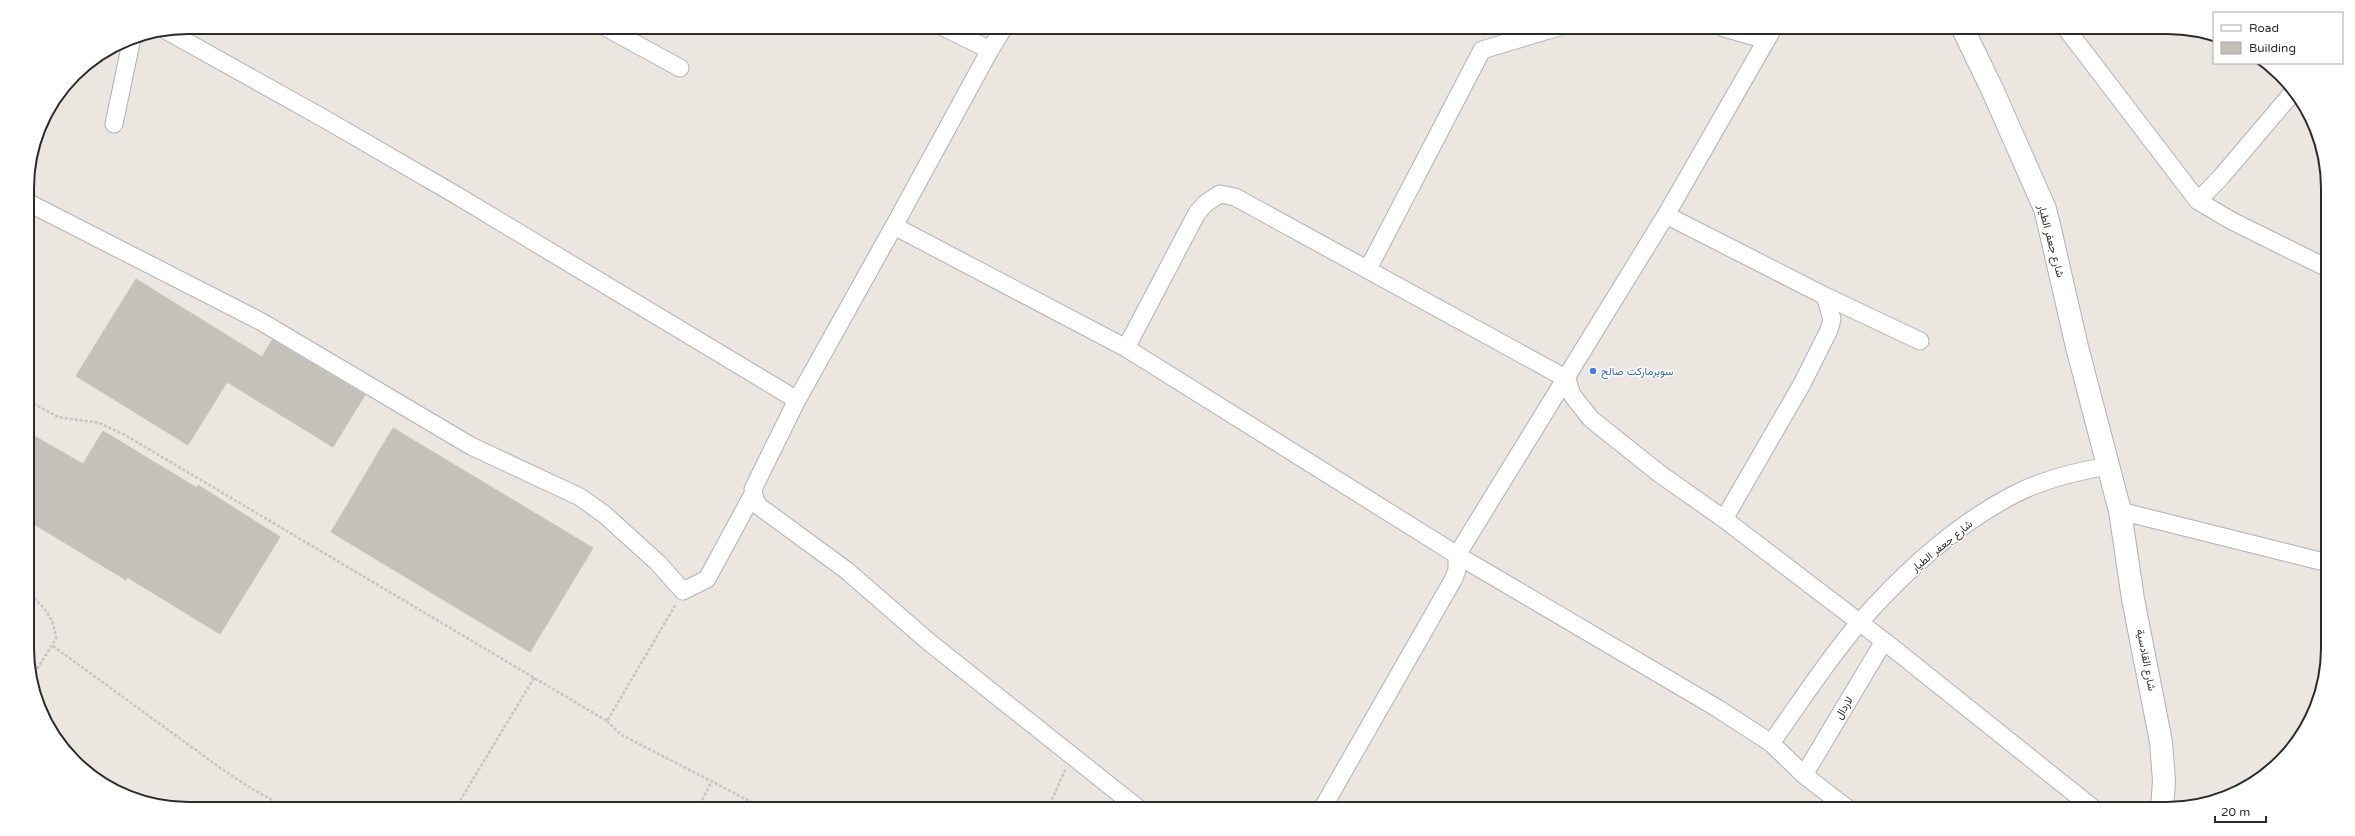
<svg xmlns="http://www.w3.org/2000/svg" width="2355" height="836" font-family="'Varela Round',Vazirmatn,sans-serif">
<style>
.building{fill:#c4c0ba;stroke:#c7c2b8}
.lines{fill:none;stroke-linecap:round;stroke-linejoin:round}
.street-casing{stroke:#afb1ba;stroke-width:19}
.secondary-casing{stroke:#afb1ba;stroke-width:24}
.path{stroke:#c4c4c4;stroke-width:2.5;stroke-dasharray:3 2;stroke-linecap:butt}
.street{stroke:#fff;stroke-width:17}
.secondary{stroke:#fff;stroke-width:22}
.shop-dot{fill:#3f7fe0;stroke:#fff;stroke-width:1.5}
.labels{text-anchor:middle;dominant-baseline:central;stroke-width:3;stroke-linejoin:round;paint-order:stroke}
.street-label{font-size:11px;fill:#2b2b2b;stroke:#fff}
.shop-label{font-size:11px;fill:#366cbe;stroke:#fff;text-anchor:start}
.rim{fill:none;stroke:#2b2b2b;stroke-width:2}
</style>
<rect width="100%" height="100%" fill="#ebe6df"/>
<path class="building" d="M136,279L262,357L272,340L365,395L333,447L227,382L188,445L76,376Z
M393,428L593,548L530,652L331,532Z
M103,431L197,488L198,485L280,537L220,634L127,577L126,580L29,521V433L83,464Z"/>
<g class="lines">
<g class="street-casing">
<path id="street" d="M605,27L680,68
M943,27L990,50L1004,27
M1721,27L1766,40
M2065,27L2198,201L2232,221L2327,268
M167,31L323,118L456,195L797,400L753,489L755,500L760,507L846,570L929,642L1139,809
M114,124L132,38
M2198,201L2221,177L2294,91
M27,202L260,321L471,446L580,497L605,515L658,563L683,591L707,579L753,494
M894,226L990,50
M1368,269L1482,50L1559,27
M1825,296L1920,341
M1126,348L1197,213L1206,203L1220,194L1235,197L1567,379L1572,395L1591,419L1660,474L1724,519L1884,641L2094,809
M797,400L894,226L1126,348L1457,555L1717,708L1771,743L1804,775L1848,809
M2120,511L2328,563
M1724,519L1802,384L1829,330L1832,319L1825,296L1666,215L1774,27
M1771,743C1800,703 1827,660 1859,623C1903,573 1956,524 2015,494C2042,480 2079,471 2108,466
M1804,775L1884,641
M1322,809L1453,580L1457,570V555L1666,215"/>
</g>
<g class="secondary-casing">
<path id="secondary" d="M1962,27L1992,89L2045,209L2049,225L2077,347L2120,511L2133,599L2161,742L2164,781L2162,809"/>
</g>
<path class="path" d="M29,401L58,417L99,423L125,435L607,721L676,604
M30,595C44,606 55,620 56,639L30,680
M53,646L219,767L249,787L288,809
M607,721L620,734L765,809
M455,809L534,678
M698,809L712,780
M1048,809L1065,770"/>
<use href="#street" class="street"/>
<use href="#secondary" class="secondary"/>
</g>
<circle class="shop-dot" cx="1593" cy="371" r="4"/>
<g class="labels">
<g class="street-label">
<text transform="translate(2051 241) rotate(75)">شارع جعفر الطيار</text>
<text transform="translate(1942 546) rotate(-39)">شارع جعفر الطيار</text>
<text transform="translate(2146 660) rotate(79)">شارع القادسية</text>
<text transform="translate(1844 708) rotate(-59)">لاردال</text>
</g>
<g class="shop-label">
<text x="1601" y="371">سوبرماركت صالح</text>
</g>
</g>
<path d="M0 0H2355V836H0ZM188 34H2167A154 154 0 0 1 2321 188V648A154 154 0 0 1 2167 802H188A154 154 0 0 1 34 648V188A154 154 0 0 1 188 34Z" fill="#fff" fill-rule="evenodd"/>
<path class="rim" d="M188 34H2167A154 154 0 0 1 2321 188V648A154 154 0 0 1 2167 802H188A154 154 0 0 1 34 648V188A154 154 0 0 1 188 34Z"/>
<rect x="2213" y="12" width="130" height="52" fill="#ffffff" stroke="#aaaaaa"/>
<rect x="2221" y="25" width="20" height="6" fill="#ffffff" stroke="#aaaaaa"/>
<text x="2249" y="32" font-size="12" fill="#2b2b2b">Road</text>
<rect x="2221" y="42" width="20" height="12" fill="#c4c0ba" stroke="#aaaaaa"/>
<text x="2249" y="52" font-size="12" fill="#2b2b2b">Building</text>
<path d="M2215 816v6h51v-6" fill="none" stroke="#2b2b2b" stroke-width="2"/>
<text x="2221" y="816" font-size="12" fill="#2b2b2b" stroke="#ffffff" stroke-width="3" paint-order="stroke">20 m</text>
</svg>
